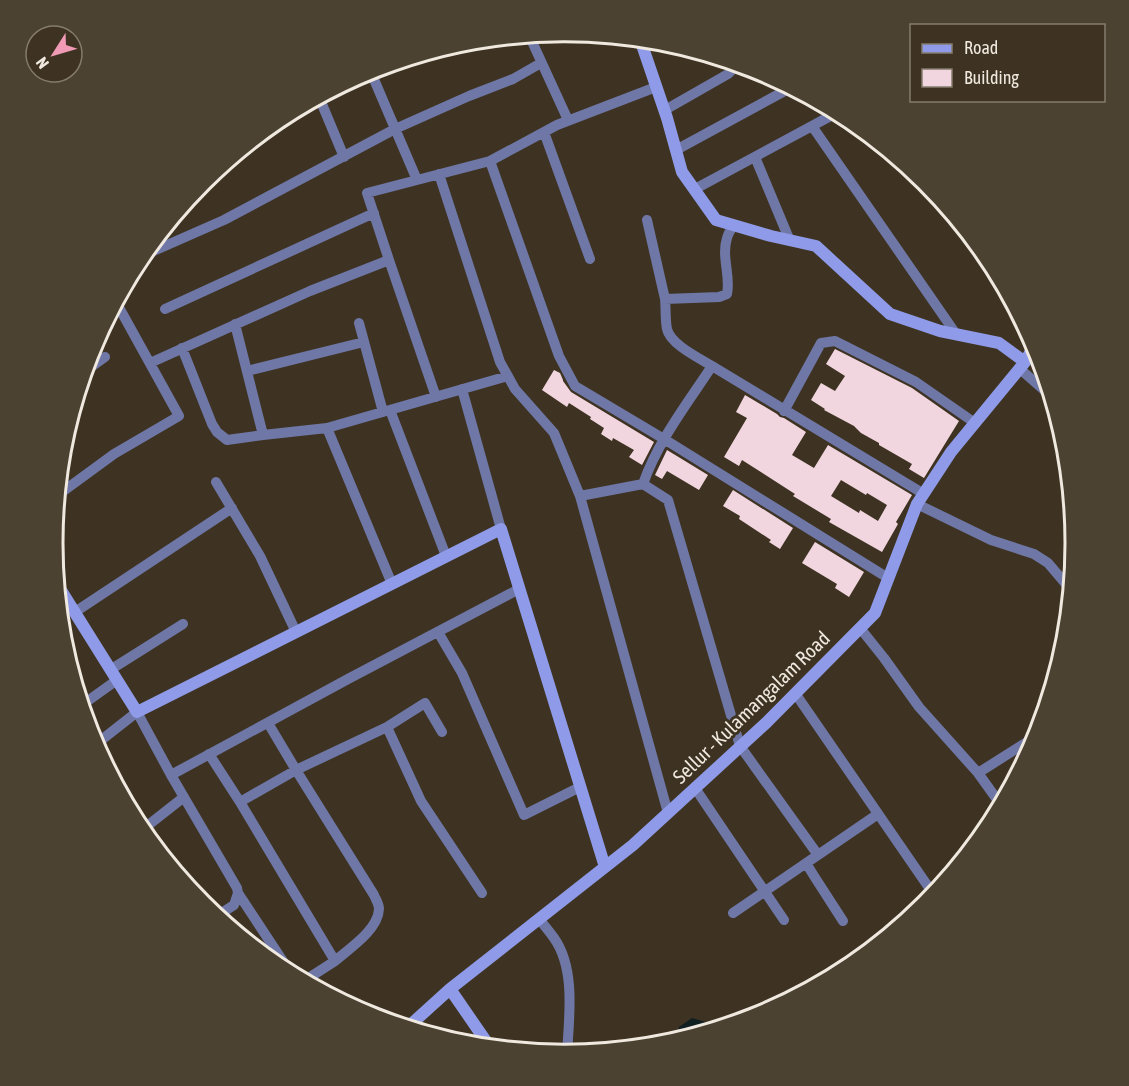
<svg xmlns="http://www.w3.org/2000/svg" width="1129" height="1086" font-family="'Asap Condensed',sans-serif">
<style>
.water{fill:#101f20}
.building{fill:#f1d6df;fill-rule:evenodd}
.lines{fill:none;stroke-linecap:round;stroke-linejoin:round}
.street{stroke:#6f77a7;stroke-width:10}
.secondary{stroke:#8f9be8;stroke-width:12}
.labels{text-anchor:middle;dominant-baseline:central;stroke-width:6;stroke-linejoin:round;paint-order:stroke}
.street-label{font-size:20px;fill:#f0e9df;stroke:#3e3322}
.rim{fill:none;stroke:#f0e9df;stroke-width:3}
</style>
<rect width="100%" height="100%" fill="#3e3322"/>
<path class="water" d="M692,1018L723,1027L665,1044L677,1038L679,1027Z"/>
<path class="building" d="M835,349L912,388L959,421L924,478L909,469L912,464L879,445V443L861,433L854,426L824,410L825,409L811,400L821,383L835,391L845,376L826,364Z
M554,370L560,373L563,380V381L571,392L654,442L642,465L629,457L634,450L613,438L612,441L601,434L604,428L590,419L591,417L569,403L567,407L542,390Z
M745,395L777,414L780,417L784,418L806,432L792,455L814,468L828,445L912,495L896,522L898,524L882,552L829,522L831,519L793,496L795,494L742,460L739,466L724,457L747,418L736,412ZM841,480L866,495L867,493L887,505L878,521L860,510L859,513L831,496Z
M667,450L708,475L699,490L667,471L662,479L655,475Z
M733,490L793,528L780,549L769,542L771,540L739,519L740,516L723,506Z
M815,542L864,572L849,597L835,588L837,584L802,563Z"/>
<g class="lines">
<path class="street" d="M529,35L568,120
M370,70L417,180L490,161
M656,87L557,125L490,161L559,356L575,386L664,439L888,578
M319,97L344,157
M665,110L728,74L734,68V63
M812,126L956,334
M544,132L590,259
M676,150L792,87
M755,157L790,241
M439,174L500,362L515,389L554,433L580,496L668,813
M695,189L838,112
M954,215L993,271L1000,277
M647,220L665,299
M734,225C731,229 728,234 727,238C721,257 731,276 727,294L719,297L665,299C666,308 665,319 667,329C670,344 699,358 712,366L924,494
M142,256L224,220L395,129L469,96L513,79L541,63
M389,260L367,193L417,180
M165,309L374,213
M359,323L383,412
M182,348L212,424L217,432L227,440L263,435L235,324
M150,363L310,291L389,260L436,397
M1020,369L1052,397
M247,371L364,342
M84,372L105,357
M462,389L501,529
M390,410L446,556
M784,411L821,343L835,341L916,382L975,423
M263,435L327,428
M216,482L260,556L296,632
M643,484C658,441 687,404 712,366
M58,495L114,454L179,416L116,302
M580,496L643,484L668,500L740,746L818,855
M917,504L991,540L1034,554L1048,563L1071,590
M392,584L327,428L508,376
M75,612L232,508
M860,628L884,658L919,707L978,773L1038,735
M438,632L462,673L524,815L580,787
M110,670L183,624
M795,693L934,895
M82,705L117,680
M268,723L296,770L374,895C376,900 379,904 379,909C378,930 350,948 335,961
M387,727L425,703L442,732
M95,745L137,712L171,775L237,888L238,893L234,905L217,916
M209,754L240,802L335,961L304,981
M978,773L1001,805
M171,775L348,679L519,589
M695,788L784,920
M240,802L296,770L387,727L421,801L482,893
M142,830L184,797
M806,863L814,876L843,921
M238,893L292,975
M733,913L878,814
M539,919C544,925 549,931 554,938C576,969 569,1018 567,1054"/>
<path class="secondary" d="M640,39L667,118L682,172L716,220L771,236L816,246L890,314L940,331L999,343L1025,362
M57,584L137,712L501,529L605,867
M450,989L490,1047
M408,1027L450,989L633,845L766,723L875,613L917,504L951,452L1025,362L1035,344"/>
</g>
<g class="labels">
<g class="street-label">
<text transform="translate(751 707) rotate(-44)">Sellur - Kulamangalam Road</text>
</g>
</g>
<path d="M0 0H1129V1086H0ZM63 543a501 501 0 1 1 1002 0a501 501 0 1 1-1002 0Z" fill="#4c4231" fill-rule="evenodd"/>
<path class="rim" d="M63 543a501 501 0 1 1 1002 0a501 501 0 1 1-1002 0Z"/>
<rect x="910" y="24" width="195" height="78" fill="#3e3322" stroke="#857c6e" stroke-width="1.5"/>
<rect x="922" y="44" width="30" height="9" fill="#8f9be8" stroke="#857c6e" stroke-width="1.5"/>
<text x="964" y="54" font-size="18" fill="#f0e9df">Road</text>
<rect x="922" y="69" width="30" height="18" fill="#f1d6df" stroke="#857c6e" stroke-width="1.5"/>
<text x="964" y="84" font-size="18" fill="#f0e9df">Building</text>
<g transform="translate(54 54) rotate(233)"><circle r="28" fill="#3e3322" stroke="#857c6e" stroke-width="1.5"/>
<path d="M0-4.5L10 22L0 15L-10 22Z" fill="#f09ab5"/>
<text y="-9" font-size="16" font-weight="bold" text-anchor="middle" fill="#f0e9df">N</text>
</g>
</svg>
